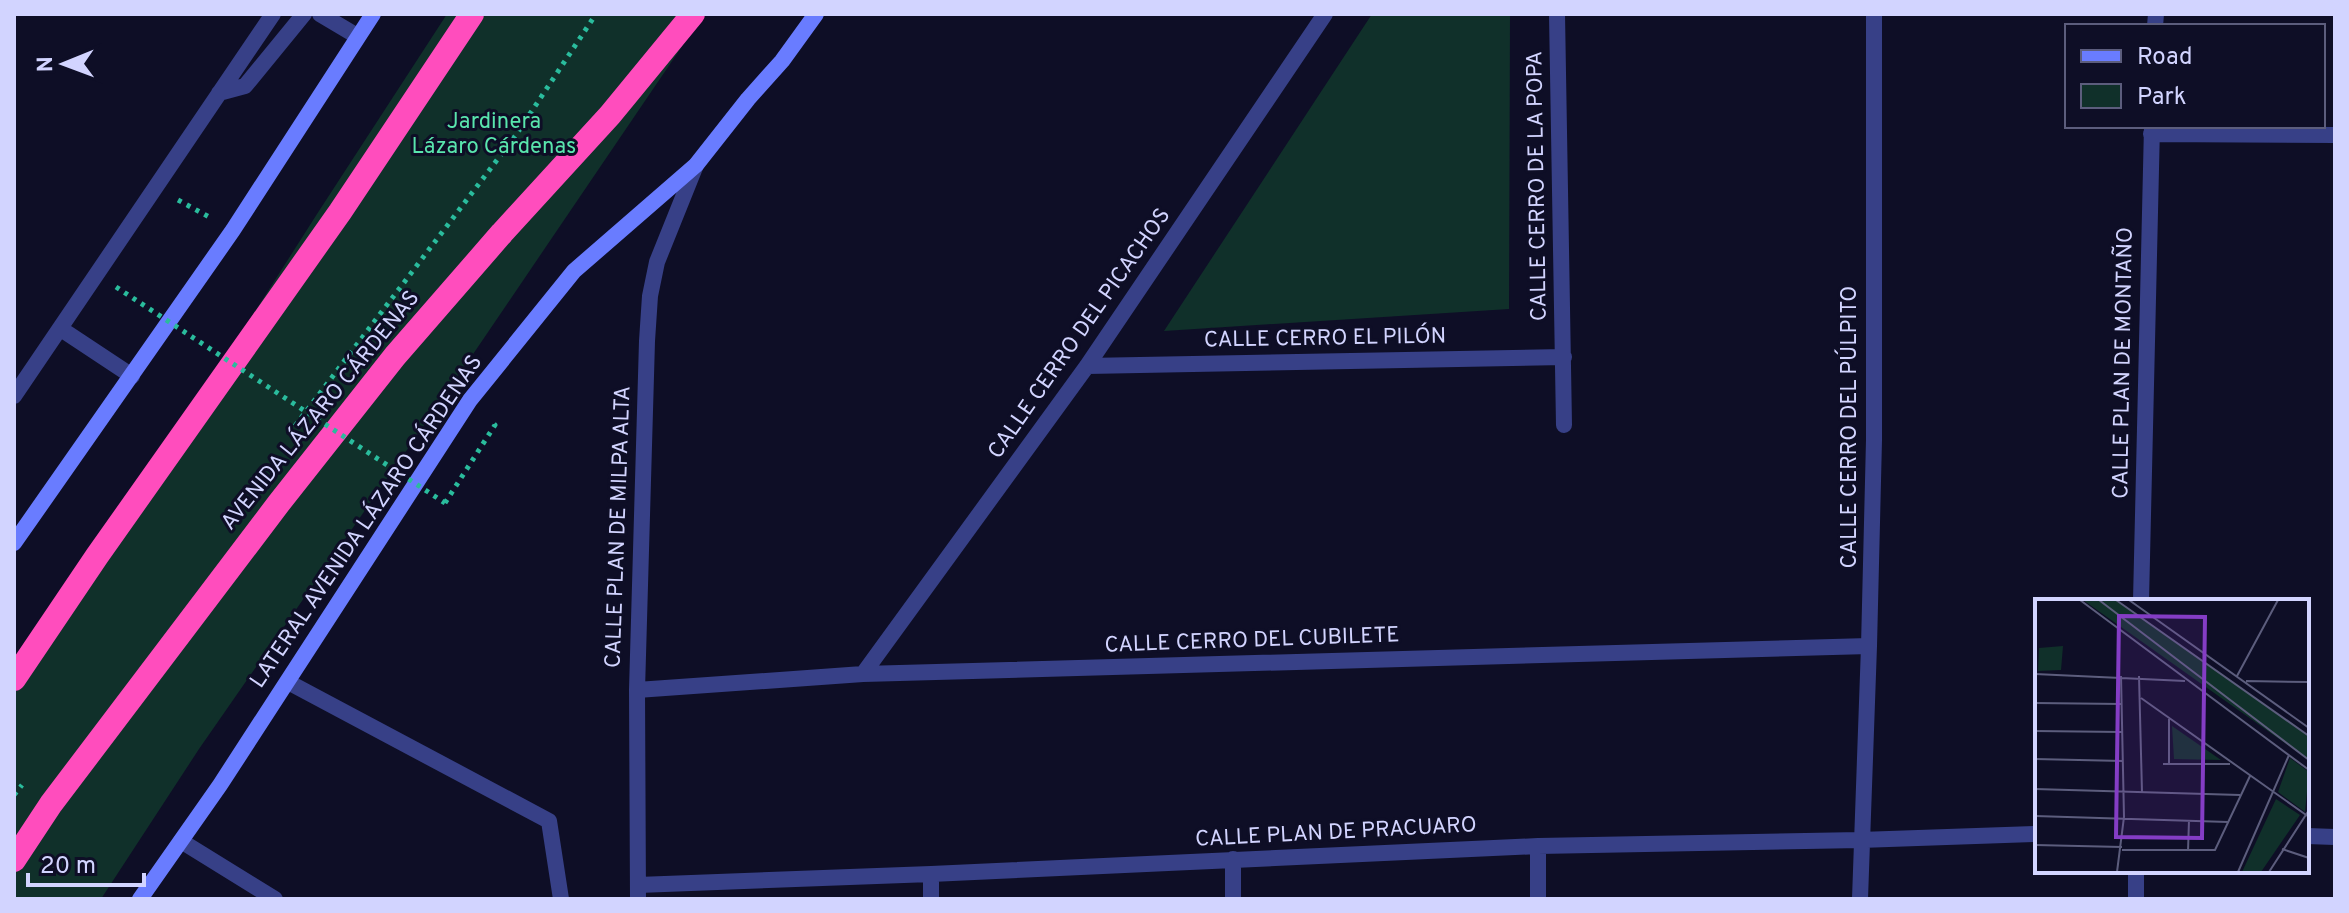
<svg xmlns="http://www.w3.org/2000/svg" width="2349" height="913" font-family="Overpass,sans-serif">
<style>
.green{fill:#10302a}
.lines{fill:none;stroke-linecap:round;stroke-linejoin:round}
.path{stroke:#2abc9d;stroke-width:5;stroke-dasharray:4 6;stroke-linecap:butt}
.lane{stroke:#374087;stroke-width:16}
.street{stroke:#374087;stroke-width:16}
.secondary{stroke:#697cff;stroke-width:16}
.highway{stroke:#ff4dbd;stroke-width:24}
.path-bridge{stroke:#2abc9d;stroke-width:5;stroke-dasharray:4 6;stroke-linecap:butt}
.labels{text-anchor:middle;dominant-baseline:central;stroke-width:6;stroke-linejoin:round;paint-order:stroke}
.park-label{font-size:22px;fill:#59e5ad;stroke:#0e0e26}
.street-label{font-size:22px;fill:#d2d4ff;stroke:#0e0e26}
.inset-road{fill:none;stroke:#5c5d7d;stroke-width:2}
.view{fill:#843dc5;fill-opacity:0.15;stroke:#843dc5;stroke-width:4}
.inset-edge{fill:none;stroke:#d2d4ff;stroke-width:4}
</style>
<rect width="100%" height="100%" fill="#0e0e26"/>
<path class="green" d="M447,14H704L448,391L199,749L101,899H14V690L317,214Z
M1372,14H1510L1509,309L1164,331Z"/>
<g class="lines">
<path class="path" d="M178,200L211,218
M295,426L516,135L596,14
M445,503L495,425L490,420
M14,795L22,785"/>
<path class="lane" d="M320,14L357,36
M219,93L245,86L304,14
M61,329L132,376
M14,396L273,14
M288,682L549,821L561,899
M181,841L275,899"/>
<path class="street" d="M1557,14L1564,425
M2155,26L2156,14
M2151,134L2335,135
M1087,366L1564,357
M2141,601L2152,126
M863,674L1087,366L1325,14
M637,690L863,674L1869,646
M2307,836L2335,837
M1233,859V899
M2136,871V899
M931,874V899
M638,885L931,874L1538,846L1860,840L2037,834
M638,899L637,690L647,341L650,296L657,262L696,165
M1538,899V846
M1860,899L1869,646L1874,440V14"/>
<path class="secondary" d="M14,543L233,230L373,14
M140,899L220,785L470,400L574,271L696,165L748,99L782,61L816,14"/>
<path class="highway" d="M14,679L97,556L340,212L472,14
M14,860L51,804L279,503L395,356L502,233L610,115L693,14"/>
<path class="path-bridge" d="M116,287L445,503"/>
</g>
<g class="labels">
<g class="park-label">
<text x="494" y="122">Jardinera<tspan x="494" dy="25">Lázaro Cárdenas</tspan></text>
</g>
<g class="street-label">
<text transform="translate(1538 186) rotate(-91)">CALLE CERRO DE LA POPA</text>
<text transform="translate(1080 334) rotate(-55)">CALLE CERRO DEL PICACHOS</text>
<text transform="translate(1325 339) rotate(-1)">CALLE CERRO EL PILÓN</text>
<text transform="translate(2124 363) rotate(-89)">CALLE PLAN DE MONTAÑO</text>
<text transform="translate(321 411) rotate(-51)">AVENIDA LÁZARO CÁRDENAS</text>
<text transform="translate(1850 427) rotate(-90)">CALLE CERRO DEL PÚLPITO</text>
<text transform="translate(367 522) rotate(-56)">LATERAL AVENIDA LÁZARO CÁRDENAS</text>
<text transform="translate(619 527) rotate(-88)">CALLE PLAN DE MILPA ALTA</text>
<text transform="translate(1252 641) rotate(-2)">CALLE CERRO DEL CUBILETE</text>
<text transform="translate(1336 833) rotate(-3)">CALLE PLAN DE PRACUARO</text>
</g>
</g>
<g transform="translate(2035 599)">
<rect width="274" height="274" fill="#0e0e26"/>
<path d="M48,1H80L274,137V161ZM28,47L26,71L3,72L4,49ZM137,127L186,161L139,160ZM255,159L274,173L270,213L243,193ZM241,200L265,216L226,273H207Z" fill="#10302a"/>
<path class="inset-road" d="M45,1L274,171M64,1L274,161M81,1L274,137M94,1L274,129M0,75L150,82M104,77L107,193M202,77L243,1M211,82L274,83M106,99L274,218M0,104L87,105M134,120V165M0,132L87,133M0,160L88,162M128,165H195M0,190L205,196M0,217L193,223M0,246L87,248M247,250L274,259M87,251H180L215,177M153,252L154,221M82,273L89,218L86,77M203,273L254,156M234,273L274,211"/>
<path class="view" d="M84,17L170,18L167,239L81,238Z"/>
<rect width="274" height="274" class="inset-edge"/>
</g>
<rect width="2349" height="913" fill="none" stroke="#d2d4ff" stroke-width="32"/>
<rect x="2065" y="24" width="260" height="104" fill="#0e0e26" stroke="#5c5d7d" stroke-width="2"/>
<rect x="2081" y="50" width="40" height="12" fill="#697cff" stroke="#5c5d7d" stroke-width="2"/>
<text x="2137" y="64" font-size="24" fill="#d2d4ff">Road</text>
<rect x="2081" y="84" width="40" height="24" fill="#10302a" stroke="#5c5d7d" stroke-width="2"/>
<text x="2137" y="104" font-size="24" fill="#d2d4ff">Park</text>
<g transform="translate(64 64) rotate(269)" stroke="#0e0e26" stroke-width="6" paint-order="stroke">
<path d="M0-6L14 30L0 20L-14 30Z" fill="#d2d4ff"/>
<text y="-12" font-size="22" font-weight="bold" text-anchor="middle" fill="#d2d4ff">N</text>
</g>
<path d="M28 873v12h116v-12" fill="none" stroke="#d2d4ff" stroke-width="4"/>
<text x="40" y="873" font-size="24" fill="#d2d4ff" stroke="#0e0e26" stroke-width="6" paint-order="stroke">20 m</text>
</svg>
